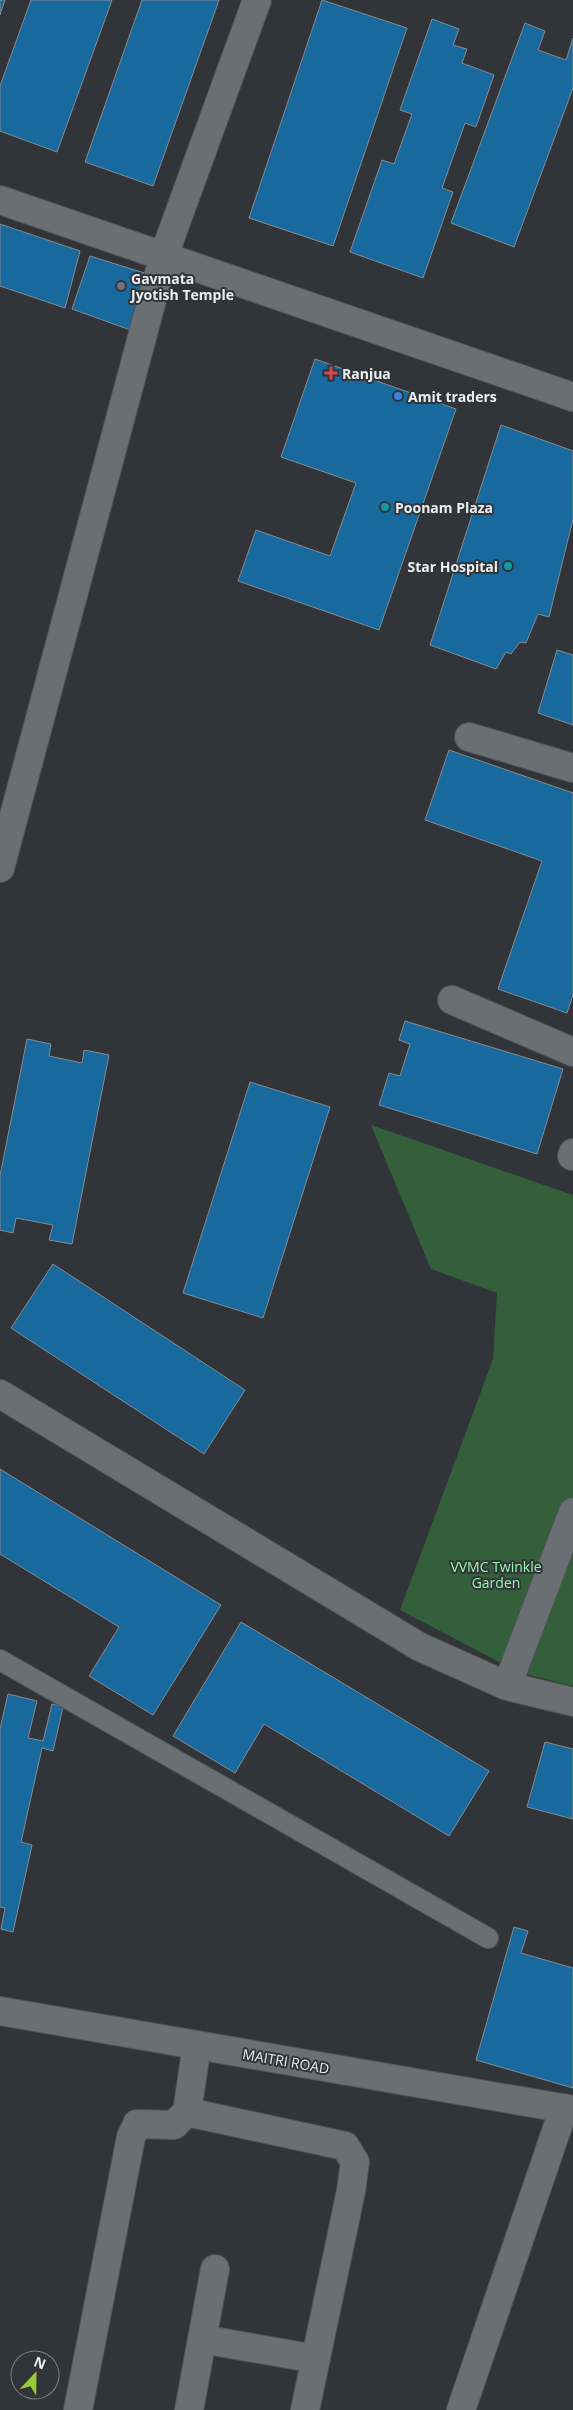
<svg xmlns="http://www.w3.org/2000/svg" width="573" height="2410" font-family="'Open Sans',sans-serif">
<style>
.green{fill:#335f3b}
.building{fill:#17699e;stroke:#868b8f}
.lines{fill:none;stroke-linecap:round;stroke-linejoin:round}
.lane-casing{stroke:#505456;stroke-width:22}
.street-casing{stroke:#505456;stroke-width:30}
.secondary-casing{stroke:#505456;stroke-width:30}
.lane{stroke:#6a6f73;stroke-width:20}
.street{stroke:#6a6f73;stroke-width:28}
.secondary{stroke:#6a6f73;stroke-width:28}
.worship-dot{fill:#6b7280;stroke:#313539;stroke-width:2}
.health-dot{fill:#e0444e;stroke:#313539;stroke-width:2}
.shop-dot{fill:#3f7fe0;stroke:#313539;stroke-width:2}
.culture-dot{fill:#0f9aa8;stroke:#313539;stroke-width:2}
.labels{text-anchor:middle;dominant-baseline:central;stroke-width:4;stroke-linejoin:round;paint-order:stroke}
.poi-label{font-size:14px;font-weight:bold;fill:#eceff1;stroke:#313539;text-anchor:start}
.park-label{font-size:14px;fill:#97f7a8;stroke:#313539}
.street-label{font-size:14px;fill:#eceff1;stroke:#313539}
</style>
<rect width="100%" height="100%" fill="#313539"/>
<path class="green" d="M371,1125L573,1195V1686L518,1672L400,1610L493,1359L497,1293L431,1269Z"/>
<path class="building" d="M0,0H5L0,15Z
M31,0H112L57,152L0,131V86Z
M142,0H219L153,186L85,162Z
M322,0L407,28L333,246L249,218Z
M432,19L459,29L453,45L467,49L462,63L494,75L476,127L465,123L442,188L453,192L423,278L350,252L382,160L394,164L412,114L400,110Z
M525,23L545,31L538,50L566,60L573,38V88L514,247L451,223Z
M0,224L80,251L65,308L0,286Z
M90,256L157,277L136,332L72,309Z
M315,359L456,409L379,630L238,581L256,530L330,556L356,483L281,457Z
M501,425L573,451V519L549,617L538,614L526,643L520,642L511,654L506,652L496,669L430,645Z
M557,650L573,655V725L538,713Z
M449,750L573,793V995L567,1013L498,989L542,861L425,820Z
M405,1021L563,1069L537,1154L379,1105L389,1073L400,1076L410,1044L399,1040Z
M27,1039L51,1044L49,1056L82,1063L84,1050L109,1055L72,1244L49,1240L53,1225L16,1218L13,1233L0,1230V1176Z
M250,1082L330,1107L263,1318L183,1293Z
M53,1264L245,1390L204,1454L11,1328Z
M0,1469L221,1605L153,1715L89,1676L119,1627L0,1554Z
M241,1622L489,1771L449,1836L264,1724L235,1773L173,1736Z
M8,1694L37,1701L28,1738L43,1741L52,1704L63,1707L53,1751L42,1748L21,1842L32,1845L13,1932L1,1929L5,1908L0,1907V1729Z
M545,1742L573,1749V1819L527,1807Z
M514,1927L528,1931L521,1953L573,1968V2088L476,2060Z"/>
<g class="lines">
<g class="lane-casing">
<path id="lane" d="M0,1660L488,1938"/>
</g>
<g class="street-casing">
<path id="street" d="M0,200L573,397
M469,737L573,768
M0,868L164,255L257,0
M452,1000L573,1052
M572,1156L573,1153
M0,1394L420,1647L507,1686L573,1702
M507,1686L573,1512
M187,2112L345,2146L355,2162L351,2191L305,2410
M202,2339L316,2359
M78,2410L131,2137L137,2124L174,2125L187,2112L197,2045
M189,2410L215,2269
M461,2410L564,2108"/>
</g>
<g class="secondary-casing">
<path id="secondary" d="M0,2011L573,2110"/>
</g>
<use href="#lane" class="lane"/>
<use href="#street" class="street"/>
<use href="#secondary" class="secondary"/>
</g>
<circle class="worship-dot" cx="121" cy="286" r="5"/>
<path class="health-dot" d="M328.5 365.5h5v5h5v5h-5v5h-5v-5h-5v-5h5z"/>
<circle class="shop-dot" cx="398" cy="396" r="5"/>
<g class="culture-dot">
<circle cx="385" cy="507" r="5"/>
<circle cx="508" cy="566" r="5"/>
</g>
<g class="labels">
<g class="poi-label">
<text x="131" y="278">Gavmata<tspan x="131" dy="16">Jyotish Temple</tspan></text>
<text x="342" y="373">Ranjua</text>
<text x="408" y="396">Amit traders</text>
<text x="395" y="507">Poonam Plaza</text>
<text x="498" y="566" text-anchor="end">Star Hospital</text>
</g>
<g class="park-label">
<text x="496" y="1566">VVMC Twinkle<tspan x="496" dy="16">Garden</tspan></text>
</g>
<g class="street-label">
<text transform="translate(286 2061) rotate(10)">MAITRI ROAD</text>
</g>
</g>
<g transform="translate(35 2375) rotate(22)"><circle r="24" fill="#313539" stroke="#7c7f83"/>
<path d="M0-4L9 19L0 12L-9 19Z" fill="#99cb36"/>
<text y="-8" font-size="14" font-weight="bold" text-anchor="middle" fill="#eceff1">N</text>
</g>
</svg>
